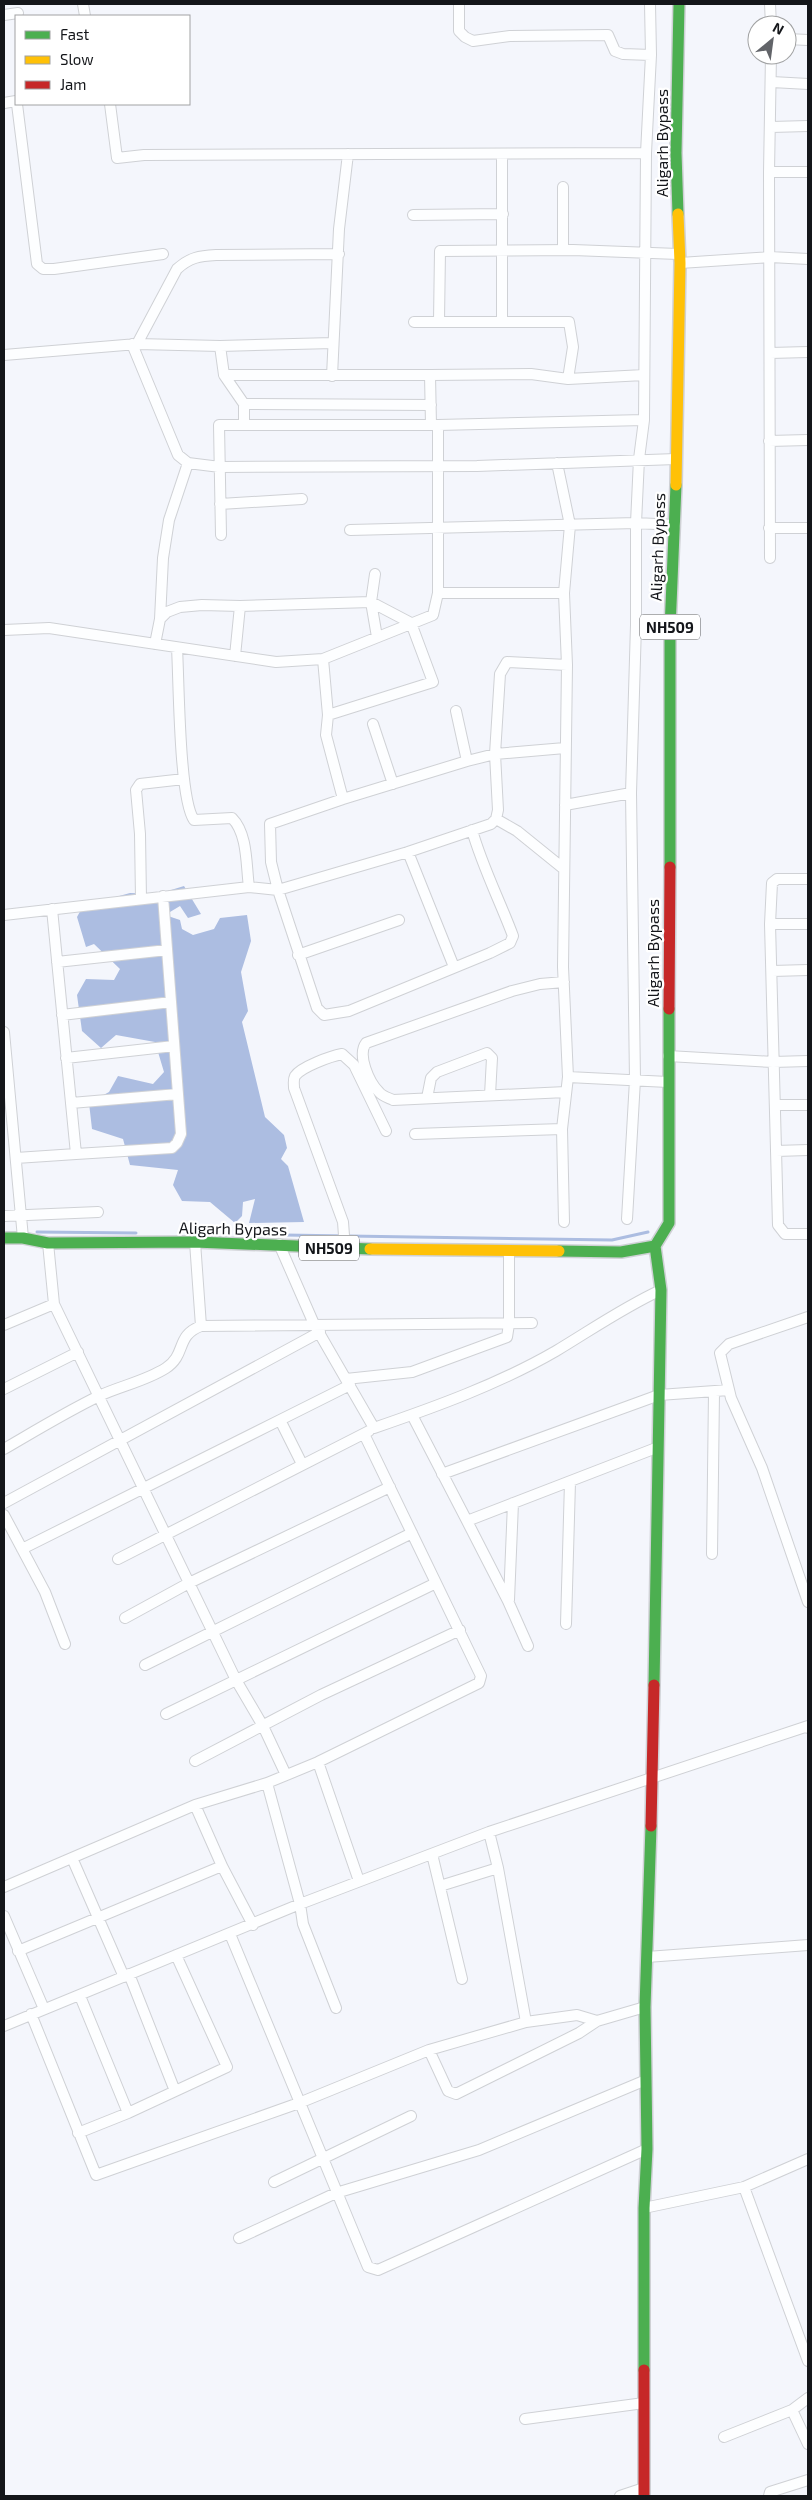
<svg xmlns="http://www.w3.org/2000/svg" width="812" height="2500" font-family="'Exo 2',sans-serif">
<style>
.water{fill:#acbde1}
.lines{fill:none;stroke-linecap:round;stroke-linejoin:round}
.stream{stroke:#acbde1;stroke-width:3}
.street-casing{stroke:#cfd1d5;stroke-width:12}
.fast-casing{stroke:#cfd1d5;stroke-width:14}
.slow-casing{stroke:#cfd1d5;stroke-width:14}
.jam-casing{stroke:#cfd1d5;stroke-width:14}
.street{stroke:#fdfeff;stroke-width:10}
.fast{stroke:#4caf50;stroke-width:11}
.slow{stroke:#ffc107;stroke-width:11}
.jam{stroke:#c62828;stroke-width:11}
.labels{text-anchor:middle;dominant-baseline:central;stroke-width:4.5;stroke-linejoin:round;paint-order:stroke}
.shield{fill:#fff;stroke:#5a5c5f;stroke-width:1}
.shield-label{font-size:15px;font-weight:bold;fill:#14161a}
.street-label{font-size:16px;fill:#14161a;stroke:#fff}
</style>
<rect width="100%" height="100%" fill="#f4f6fc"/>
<path class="water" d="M184,886L201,914L188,918L180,906L165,915L180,920L182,929L193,935L214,929L220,918L247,915L251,941L241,972L248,1011L242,1022L265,1117L284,1135L287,1148L281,1159L288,1166L304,1222L249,1223L255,1199L243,1202L242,1216L235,1223L210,1202L182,1201L173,1185L178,1170L130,1165L123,1139L92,1129L89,1103L109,1092L118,1076L153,1084L164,1072L155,1042L116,1035L101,1048L82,1031L77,995L86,979L114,980L120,969L94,944L86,947L77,917L83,906L130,893L158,894Z"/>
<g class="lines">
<path class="stream" d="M37,1232L136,1233
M284,1235L612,1240L648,1232"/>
<g class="street-casing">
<path id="street" d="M83,4L85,16
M459,4V31L465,37L473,41L510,36L608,35L615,51L623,54L651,55
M770,4L771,25
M4,15L18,13
M787,39L808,40
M772,82L808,84
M4,103L16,101
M17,104L37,264L43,269H54L163,254
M110,104L117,158L144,155L646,153
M771,127L808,126
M769,172H808
M413,215L503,214
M563,250V187
M680,263L770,257L808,259
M439,321L440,251L573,250L678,254
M502,321V154
M414,322H569L573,347L568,379
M132,344L178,455L188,463L220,467L477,466L676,459
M137,344L177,269C190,257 200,256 216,255L339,254
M220,346L224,375L244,404V425
M770,353L808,352
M4,355L137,344L220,346L333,343
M224,375H430
M332,376L339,229L348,154
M244,404L431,405
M431,425L430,375L531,374L568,379L644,375
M438,425V593
M769,441L808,440
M557,463L570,525L564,593L567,665L563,967L568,1077L562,1129L564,1222
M220,504L302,499
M769,528H808
M350,530L636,523L675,525
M221,535L219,425H438L644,420
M770,558L769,172L771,55
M375,574L371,602L377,637
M160,619L163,558L169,520L188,463
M4,630L49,628L276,662L323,659
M155,644L160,619L167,612L180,607L202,605L240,606L371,602L411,623L433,682L328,715
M177,648C179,681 179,799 194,820L232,818C248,834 246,866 249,887
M235,656L240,606
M456,711L467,761
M373,724L393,784
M343,799L326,735L328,715L323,659L433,615L438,593H564
M565,805L631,793
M496,819L517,831L564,869
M472,830C482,866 500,901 513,936L510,943L490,953L349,1011L324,1015L317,1008L278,890L271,862L270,824L343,799L467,761L495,754L565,748
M408,852L454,967
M808,879H777L772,883L770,924L778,1225L785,1234H808
M141,899L140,834L136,790L140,784L184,779
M52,909L76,1154L172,1148L177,1143L181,1134L163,896
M4,915L249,887L278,890L408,852L491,824L496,819L498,810L495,754L500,674L507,662L567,665
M770,924H808
M298,955L399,920
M57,962L167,950
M772,971L808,970
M564,982L540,984L512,991L366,1043C357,1055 369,1082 379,1092C382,1096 389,1098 393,1100L566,1092
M62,1015L171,1002
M4,1032L23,1238
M668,1056L773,1062L808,1061
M66,1058L174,1046
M568,1077L668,1082
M427,1098L431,1078L437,1072L487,1053L492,1058L490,1095
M71,1103L178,1094
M775,1105H808
M415,1134L562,1129
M776,1151L808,1150
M16,1158L76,1154
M4,1216L98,1212
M627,1219L635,1080L631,793L636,625V523L639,459L644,420L646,153L651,55L650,4
M195,1242L201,1326
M48,1243L54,1304L236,1680L263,1726L286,1775
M279,1244L314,1324L374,1428C435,1407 499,1384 556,1351C591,1330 624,1307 661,1290
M345,1249L343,1222L294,1088C294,1083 293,1080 295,1076C301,1067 331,1056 342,1054L354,1065L386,1131
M808,1317L729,1344L720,1353L731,1398L762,1468L808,1602
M4,1325L54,1304
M346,1379L412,1372L507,1337L509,1324V1252
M4,1389L78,1352
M412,1415L467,1521
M4,1449C35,1431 66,1412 99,1396C120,1386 146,1381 166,1368C187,1354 175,1336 201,1326L532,1323
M302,1464L280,1420L350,1385
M442,1474L659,1395L729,1390
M4,1503L320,1332
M4,1515L45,1592L65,1644
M22,1549L280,1420
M712,1554L714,1392
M118,1559L369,1431
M509,1600L513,1503
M125,1618L189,1583L390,1487
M566,1624L570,1482
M528,1646L508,1601L467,1521L656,1448
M145,1665L412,1533
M166,1714L436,1583
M195,1761L321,1695L460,1630
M267,1783L300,1904L303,1924L336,2008
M195,1805L222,1866
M489,1832L498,1868L526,2022
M432,1854L462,1979
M72,1858L124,1977
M359,1881L318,1762L479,1683L481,1676L364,1434
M440,1886L498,1868
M4,1887L195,1805L267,1783L318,1762
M4,1916L44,2009
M230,1934L368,2267L378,2270L647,2149
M18,1951L222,1866L253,1925
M647,1957L808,1945
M129,1974L175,2091
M80,1996L128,2113
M31,2014L96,2175L299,2103L429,2050L526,2022L577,2015L597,2021L645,2007
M4,2026L300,1904L489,1832L808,1726V1728
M429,2050L448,2091L456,2094L579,2033L597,2021
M78,2133L128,2113L227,2067L176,1955
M274,2182L411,2116
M744,2187L808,2361
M644,2208L744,2187L808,2159
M239,2238L336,2193L479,2150L646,2080
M792,2410L808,2444
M525,2419L644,2403
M724,2437L792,2410L808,2398
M620,2496L644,2488
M769,2496L770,2492L808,2480"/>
</g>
<g class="fast-casing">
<path id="fast" d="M678,214L676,153L679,4
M670,867V629L676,485
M4,1238H23L48,1243L195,1242L370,1249
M559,1251L621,1252L655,1246L669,1223V1009
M654,1685L661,1290L655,1246
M644,2370V2208L647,2149L645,2007L651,1826"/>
</g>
<g class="slow-casing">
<path id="slow" d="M676,485L680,263L678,214
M370,1249L559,1251"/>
</g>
<g class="jam-casing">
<path id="jam" d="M669,1009L670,867
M651,1826L654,1685
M644,2370V2496"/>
</g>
<use href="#street" class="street"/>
<use href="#fast" class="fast"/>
<use href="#slow" class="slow"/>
<use href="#jam" class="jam"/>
</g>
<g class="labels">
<g class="shield">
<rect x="640" y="614.5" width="60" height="25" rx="4"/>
<rect x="299" y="1235.5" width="60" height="25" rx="4"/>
</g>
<g class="shield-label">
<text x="670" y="627">NH509</text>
<text x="329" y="1248">NH509</text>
</g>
<g class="street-label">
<text transform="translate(661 143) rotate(-90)">Aligarh Bypass</text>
<text transform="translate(657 547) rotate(-88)">Aligarh Bypass</text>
<text transform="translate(652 953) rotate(-90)">Aligarh Bypass</text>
<text transform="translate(233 1228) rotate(1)">Aligarh Bypass</text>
</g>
</g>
<rect width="812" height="2500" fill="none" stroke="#14161a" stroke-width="10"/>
<rect x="15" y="15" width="175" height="90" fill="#ffffff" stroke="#a1a2a3"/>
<rect x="25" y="31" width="25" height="8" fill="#4caf50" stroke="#a1a2a3"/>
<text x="60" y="40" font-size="15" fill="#14161a">Fast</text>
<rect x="25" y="56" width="25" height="8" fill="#ffc107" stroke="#a1a2a3"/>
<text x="60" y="65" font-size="15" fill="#14161a">Slow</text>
<rect x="25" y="81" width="25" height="8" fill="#c62828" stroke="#a1a2a3"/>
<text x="60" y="90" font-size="15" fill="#14161a">Jam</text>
<g transform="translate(772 40) rotate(29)"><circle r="24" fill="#ffffff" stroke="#a1a2a3"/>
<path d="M0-4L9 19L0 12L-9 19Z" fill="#626469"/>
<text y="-8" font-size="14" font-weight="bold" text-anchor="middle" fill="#14161a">N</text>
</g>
</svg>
